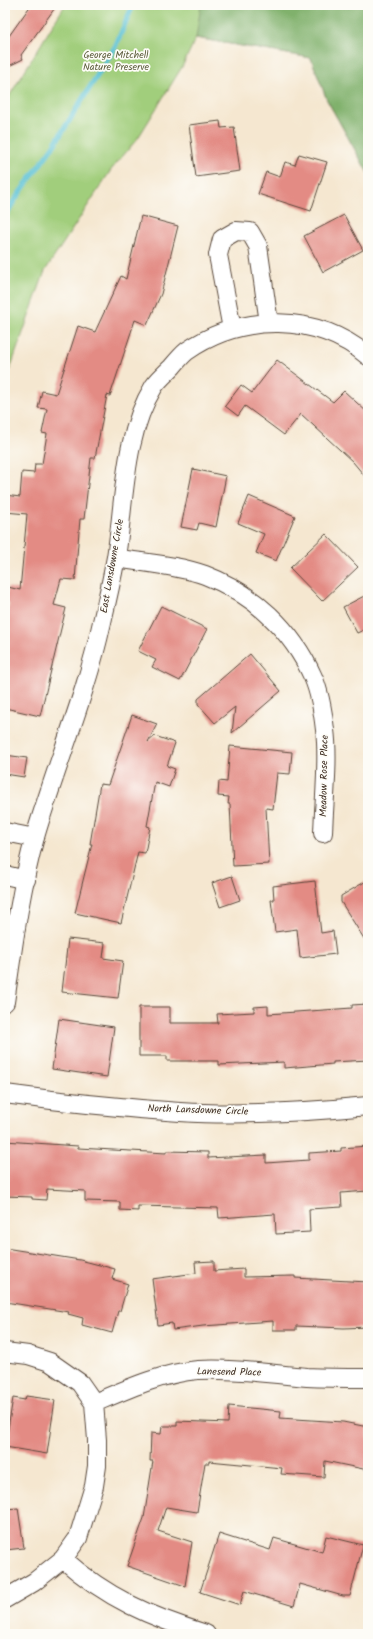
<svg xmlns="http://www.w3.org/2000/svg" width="373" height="1639" font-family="Kalam,sans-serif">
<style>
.green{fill:#a1ce7c;stroke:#6e7c4d}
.forest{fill:#80b16c;stroke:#5e6e45}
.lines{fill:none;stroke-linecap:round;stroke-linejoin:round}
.stream{stroke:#57c0d3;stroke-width:5.5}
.building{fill:#e38b84}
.minor-casing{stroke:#574639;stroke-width:20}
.minor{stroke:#fff;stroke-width:18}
.labels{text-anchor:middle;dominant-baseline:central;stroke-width:3.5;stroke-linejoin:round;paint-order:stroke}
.park-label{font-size:10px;fill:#5a5b3a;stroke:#fdfcf7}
.street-label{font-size:10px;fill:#3b2a1e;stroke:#fdfcf7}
</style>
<rect width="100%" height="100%" fill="#fdfcf7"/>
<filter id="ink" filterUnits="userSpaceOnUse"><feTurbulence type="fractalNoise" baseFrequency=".025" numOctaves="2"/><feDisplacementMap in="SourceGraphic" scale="8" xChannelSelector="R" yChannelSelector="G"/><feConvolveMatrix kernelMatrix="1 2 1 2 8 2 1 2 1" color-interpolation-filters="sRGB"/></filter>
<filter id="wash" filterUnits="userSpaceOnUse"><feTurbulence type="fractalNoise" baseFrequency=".012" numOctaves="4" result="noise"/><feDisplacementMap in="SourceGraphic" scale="16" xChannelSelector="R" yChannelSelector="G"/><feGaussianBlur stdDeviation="0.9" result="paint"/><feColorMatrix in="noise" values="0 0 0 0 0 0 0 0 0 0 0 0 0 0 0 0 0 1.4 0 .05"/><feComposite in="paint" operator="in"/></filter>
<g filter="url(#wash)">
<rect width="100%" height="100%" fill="#f5e7d0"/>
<path class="green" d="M65,5H368V173L327,100L311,58L196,38L182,67L138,138L111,170L45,271L5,383V103Z"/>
<path class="forest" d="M201,5H368V173L327,100L311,58L196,38Z"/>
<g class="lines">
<path class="stream" d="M5,216L14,201L54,145L115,47L133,5"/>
</g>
<g id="blocks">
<path class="building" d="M31,5H57L21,55L23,59L5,68V38L9,36Z
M220,121L221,128L234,127L240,171L196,177L189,125Z
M299,154L327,162L311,211L258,194L266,172L280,177L285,162L295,165Z
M344,215L363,250L323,272L304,236Z
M141,216L178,226L161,294L147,325L135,320L110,396L107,395L95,458H91L84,519H80L75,580L61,579L54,605L66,608L40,716L5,708V620L9,603L5,602V599L8,587L20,590L27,514L5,512V495L20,497L22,472L34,473L35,464H42L47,434L42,433L47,409L38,408L42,391L56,394L78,326L95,332L121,276L126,279Z
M277,360L333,402L344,391L368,413V480L353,462L301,414L284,435L245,406L238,416L225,406L241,385L252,393Z
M193,469L226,476L216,527L199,523L197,530L181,527Z
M249,496L295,516L276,561L256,553L264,534L238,523Z
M326,534L358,567L322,601L290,568Z
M368,594V628L357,633L343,607Z
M161,606L207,629L180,681L152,667L156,660L138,651Z
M250,654L281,691L232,733L235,707L215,723L198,704V699Z
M132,715L157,724L148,742L155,736L175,743L167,766L175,769L169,787L155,782L147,826L150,827L145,853L138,852L121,923L75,913L92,844H90L100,784L108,785Z
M230,746L292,752L290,774L277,773L273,809L266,808L269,864L233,866L230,804H228L229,797L218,796L219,781L227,782Z
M5,755L27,758L24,777L5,774Z
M232,876L240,900L220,907L212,883Z
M368,880V945L341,902V896Z
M315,881L321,933L333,931L336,954L300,958L297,929L275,932L271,900H274L273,886Z
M68,939L105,943L103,958L123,961L118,998L62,992Z
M368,1004V1060L333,1062V1064L284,1068V1062L219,1065V1061H167V1056H139V1007H170V1023H218L217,1014L254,1012V1007L268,1006V1014L352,1008V1005Z
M59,1019L114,1027L107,1077L52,1069Z
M5,1141L78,1146V1148L166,1153V1151L208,1152V1158L266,1155V1163L309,1160V1153L341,1151V1148L368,1146V1191L341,1193L342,1207L309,1209L310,1232L276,1234L275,1214L219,1218L218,1208L138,1206V1211L120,1210V1202L85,1201V1191L47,1189L46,1200L32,1199V1197L5,1196Z
M5,1248L80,1260L115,1269L112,1279L128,1284L120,1311H118L112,1333L82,1325L83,1318L68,1314L69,1312L5,1302Z
M214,1261V1271L244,1269V1277L295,1276V1278L368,1282V1327L344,1328L296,1326V1330H273V1321L203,1326L173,1330L172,1323L158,1325L152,1279L196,1273L195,1262Z
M26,1396L55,1400L47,1454L5,1447L13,1398L25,1400Z
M229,1406L281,1411L280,1418L343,1422L368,1427V1470L325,1461L324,1477L281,1474L282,1468L209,1461V1463H205L197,1512L166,1507L158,1531L192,1542L185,1586L127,1566L144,1518L153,1461H150L151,1433L161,1434L162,1426H177V1421L228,1423Z
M18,1508L24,1548L5,1550V1509Z
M219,1534L270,1550L274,1538L322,1552L326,1536L363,1545L350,1596H343L300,1584L294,1606L244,1591L240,1605L200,1592Z"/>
</g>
</g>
<g filter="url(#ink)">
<use href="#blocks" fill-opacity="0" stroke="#574639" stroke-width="1"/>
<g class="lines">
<g class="minor-casing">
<path id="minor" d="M232,329L218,255L222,239L236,231L250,232L258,246L269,323
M116,558C145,563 177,565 205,575C253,593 292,630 313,677C320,693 323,712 325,730C329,760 324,801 323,833
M5,832L35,838
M5,875L26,880
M5,1002C13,947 20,891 35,837C56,765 86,696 102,622C107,601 112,579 116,557C125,501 123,436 154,386C159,379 166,373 172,367C177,361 182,355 187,351C242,313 316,313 368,356
M5,1094C63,1102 122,1108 180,1112C242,1116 306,1112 368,1106
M5,1352L28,1355L50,1362L80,1383L94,1403L97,1440V1466L94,1486L78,1538L63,1559L34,1582L5,1599
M94,1403C127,1389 162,1373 198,1370C234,1368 271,1374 307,1377C327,1378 348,1378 368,1378
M63,1559C107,1598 150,1617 206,1634"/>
</g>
<use href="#minor" class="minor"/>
</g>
</g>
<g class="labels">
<g class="park-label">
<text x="116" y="55">George Mitchell<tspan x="116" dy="12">Nature Preserve</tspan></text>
</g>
<g class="street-label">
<text transform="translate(112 566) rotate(-80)">East Lansdowne Circle</text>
<text transform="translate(324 776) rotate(-89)">Meadow Rose Place</text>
<text transform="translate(198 1110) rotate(2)">North Lansdowne Circle</text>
<text transform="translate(229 1372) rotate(1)">Lanesend Place</text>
</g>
</g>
<rect width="373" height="1639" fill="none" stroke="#fdfcf7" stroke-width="20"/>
</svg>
